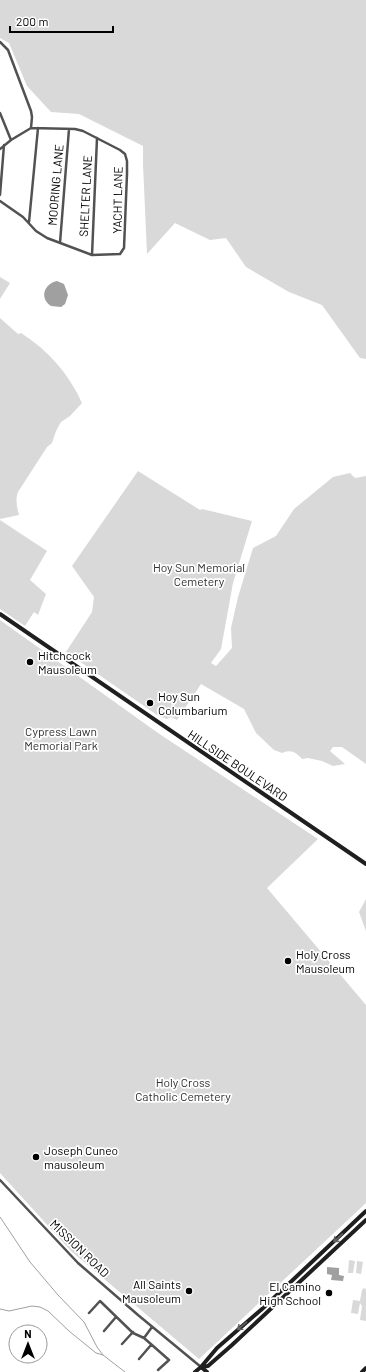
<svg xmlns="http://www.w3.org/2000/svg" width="366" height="1372" font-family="Barlow,sans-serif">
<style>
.green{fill:#d9d9d9}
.water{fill:#a0a0a0}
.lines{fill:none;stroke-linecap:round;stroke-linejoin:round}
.stream{stroke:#a0a0a0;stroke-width:1}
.street{stroke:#525252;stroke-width:2.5}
.secondary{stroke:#1f1f1f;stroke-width:4}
.oneway{stroke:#626262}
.poi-dot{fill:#000;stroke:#fff;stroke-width:1.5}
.labels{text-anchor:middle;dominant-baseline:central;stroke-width:3.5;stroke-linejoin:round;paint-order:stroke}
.street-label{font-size:12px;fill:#000;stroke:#fff}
.park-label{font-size:12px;fill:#303030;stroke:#fff}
.poi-label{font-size:12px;fill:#000;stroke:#fff;text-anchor:start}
</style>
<rect width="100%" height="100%" fill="#fff"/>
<path class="green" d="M0,0H366V359L360,358L322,305L289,292L246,267L226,238L210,240L175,223L147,254L143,164V146L79,114L51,112L27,86L9,43L0,38Z
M0,277L10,283L0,299Z
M0,318L18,334L21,333C48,350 69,374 82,403L70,416L61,422L56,431L52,443L47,447L18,492C15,500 17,507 19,515L0,519Z
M138,471L200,510L202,509L252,521L233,583L221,649L211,663L216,666L232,648L231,628L238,597L253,548L276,536L294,509L333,477L350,473L355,478L366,476V764L342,747H333L330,751L345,764L333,766L322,761L308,758L302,759C296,752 291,749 282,753L274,750L256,733L244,709L201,684L177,720L171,717L167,719L157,715L66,652L92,612L94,597L72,566Z
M0,520L47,551L30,580L46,594L38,615L34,612L25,626L0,609Z
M0,620L158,733L318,839L267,888L366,1005V1203L199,1359L71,1251L0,1173Z
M366,899V931L359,912Z
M349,1260L355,1261L353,1273H348Z
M357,1261L363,1262L361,1274L356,1273Z
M364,1288L366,1289V1321L360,1320L362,1306L360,1303L358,1314L351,1313L353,1300L360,1301L362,1290Z"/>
<path class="water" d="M57,281L64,284L68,295L65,304L61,307L51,306C39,298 44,284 57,281Z
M327,1267L339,1268V1275L344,1276L343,1281L331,1280L332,1275L327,1274Z"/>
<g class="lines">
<path class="stream" d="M0,1217L30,1262L58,1295L84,1322L97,1347L103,1355
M0,1309L9,1311L32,1306L40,1307L48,1311L69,1331L96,1353L103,1355L125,1372"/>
<path class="street" d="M0,42L8,50L31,111L32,117L31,128L75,129L83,131L120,150L125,154L127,161V174L124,248L120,254L92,255L47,238L36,231L23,217L0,201
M0,113L11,140
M0,149L11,140L31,128
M0,195L4,145
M29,222L38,128
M60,243L69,129
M92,255L97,138
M0,1180L78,1263L138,1315L201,1367
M89,1313L100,1301L133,1333L144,1338L169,1360L158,1370
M104,1331L116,1317
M144,1338L152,1327
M122,1344L133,1332
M139,1359L151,1345"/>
<path class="secondary" d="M0,614L366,864
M201,1367L208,1366L232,1345L366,1220
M201,1367L207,1372
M195,1372L201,1367L217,1348L262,1309L366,1211
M362,1372L366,1368"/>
</g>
<defs><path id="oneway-shaft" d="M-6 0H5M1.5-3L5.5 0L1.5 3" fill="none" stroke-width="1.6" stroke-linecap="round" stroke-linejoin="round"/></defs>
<g class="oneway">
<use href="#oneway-shaft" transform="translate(338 1238) rotate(137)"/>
<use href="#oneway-shaft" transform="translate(242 1326) rotate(140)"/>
</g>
<g class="poi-dot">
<circle cx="30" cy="662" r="4"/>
<circle cx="150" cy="703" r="4"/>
<circle cx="288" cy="961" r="4"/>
<circle cx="36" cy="1157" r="4"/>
<circle cx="189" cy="1291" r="4"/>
<circle cx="329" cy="1293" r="4"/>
</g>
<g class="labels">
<g class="street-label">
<text transform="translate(55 185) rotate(-85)">MOORING LANE</text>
<text transform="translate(85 196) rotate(-87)">SHELTER LANE</text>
<text transform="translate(117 200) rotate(-89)">YACHT LANE</text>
<text transform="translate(238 765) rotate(34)">HILLSIDE BOULEVARD</text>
<text transform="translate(80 1248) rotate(44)">MISSION ROAD</text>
</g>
<g class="park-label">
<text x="199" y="567">Hoy Sun Memorial<tspan x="199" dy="14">Cemetery</tspan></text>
<text x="61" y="731">Cypress Lawn<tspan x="61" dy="14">Memorial Park</tspan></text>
<text x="183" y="1082">Holy Cross<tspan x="183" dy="14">Catholic Cemetery</tspan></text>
</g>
<g class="poi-label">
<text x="38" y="655">Hitchcock<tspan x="38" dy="14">Mausoleum</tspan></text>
<text x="158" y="696">Hoy Sun<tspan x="158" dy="14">Columbarium</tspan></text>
<text x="296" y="954">Holy Cross<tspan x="296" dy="14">Mausoleum</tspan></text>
<text x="44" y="1150">Joseph Cuneo<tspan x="44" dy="14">mausoleum</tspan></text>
<text x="181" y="1284" text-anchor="end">All Saints<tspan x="181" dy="14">Mausoleum</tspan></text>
<text x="321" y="1286" text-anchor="end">El Camino<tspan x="321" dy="14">High School</tspan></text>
</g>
</g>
<g transform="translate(28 1344)"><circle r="19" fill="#ffffff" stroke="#999999"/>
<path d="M0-3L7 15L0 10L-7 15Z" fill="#000000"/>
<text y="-6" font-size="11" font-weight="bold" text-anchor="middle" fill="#000000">N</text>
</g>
<path d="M10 26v6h103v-6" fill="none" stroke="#000000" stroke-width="2"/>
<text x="16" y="26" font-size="12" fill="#000000" stroke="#ffffff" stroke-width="3" paint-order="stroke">200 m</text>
</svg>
